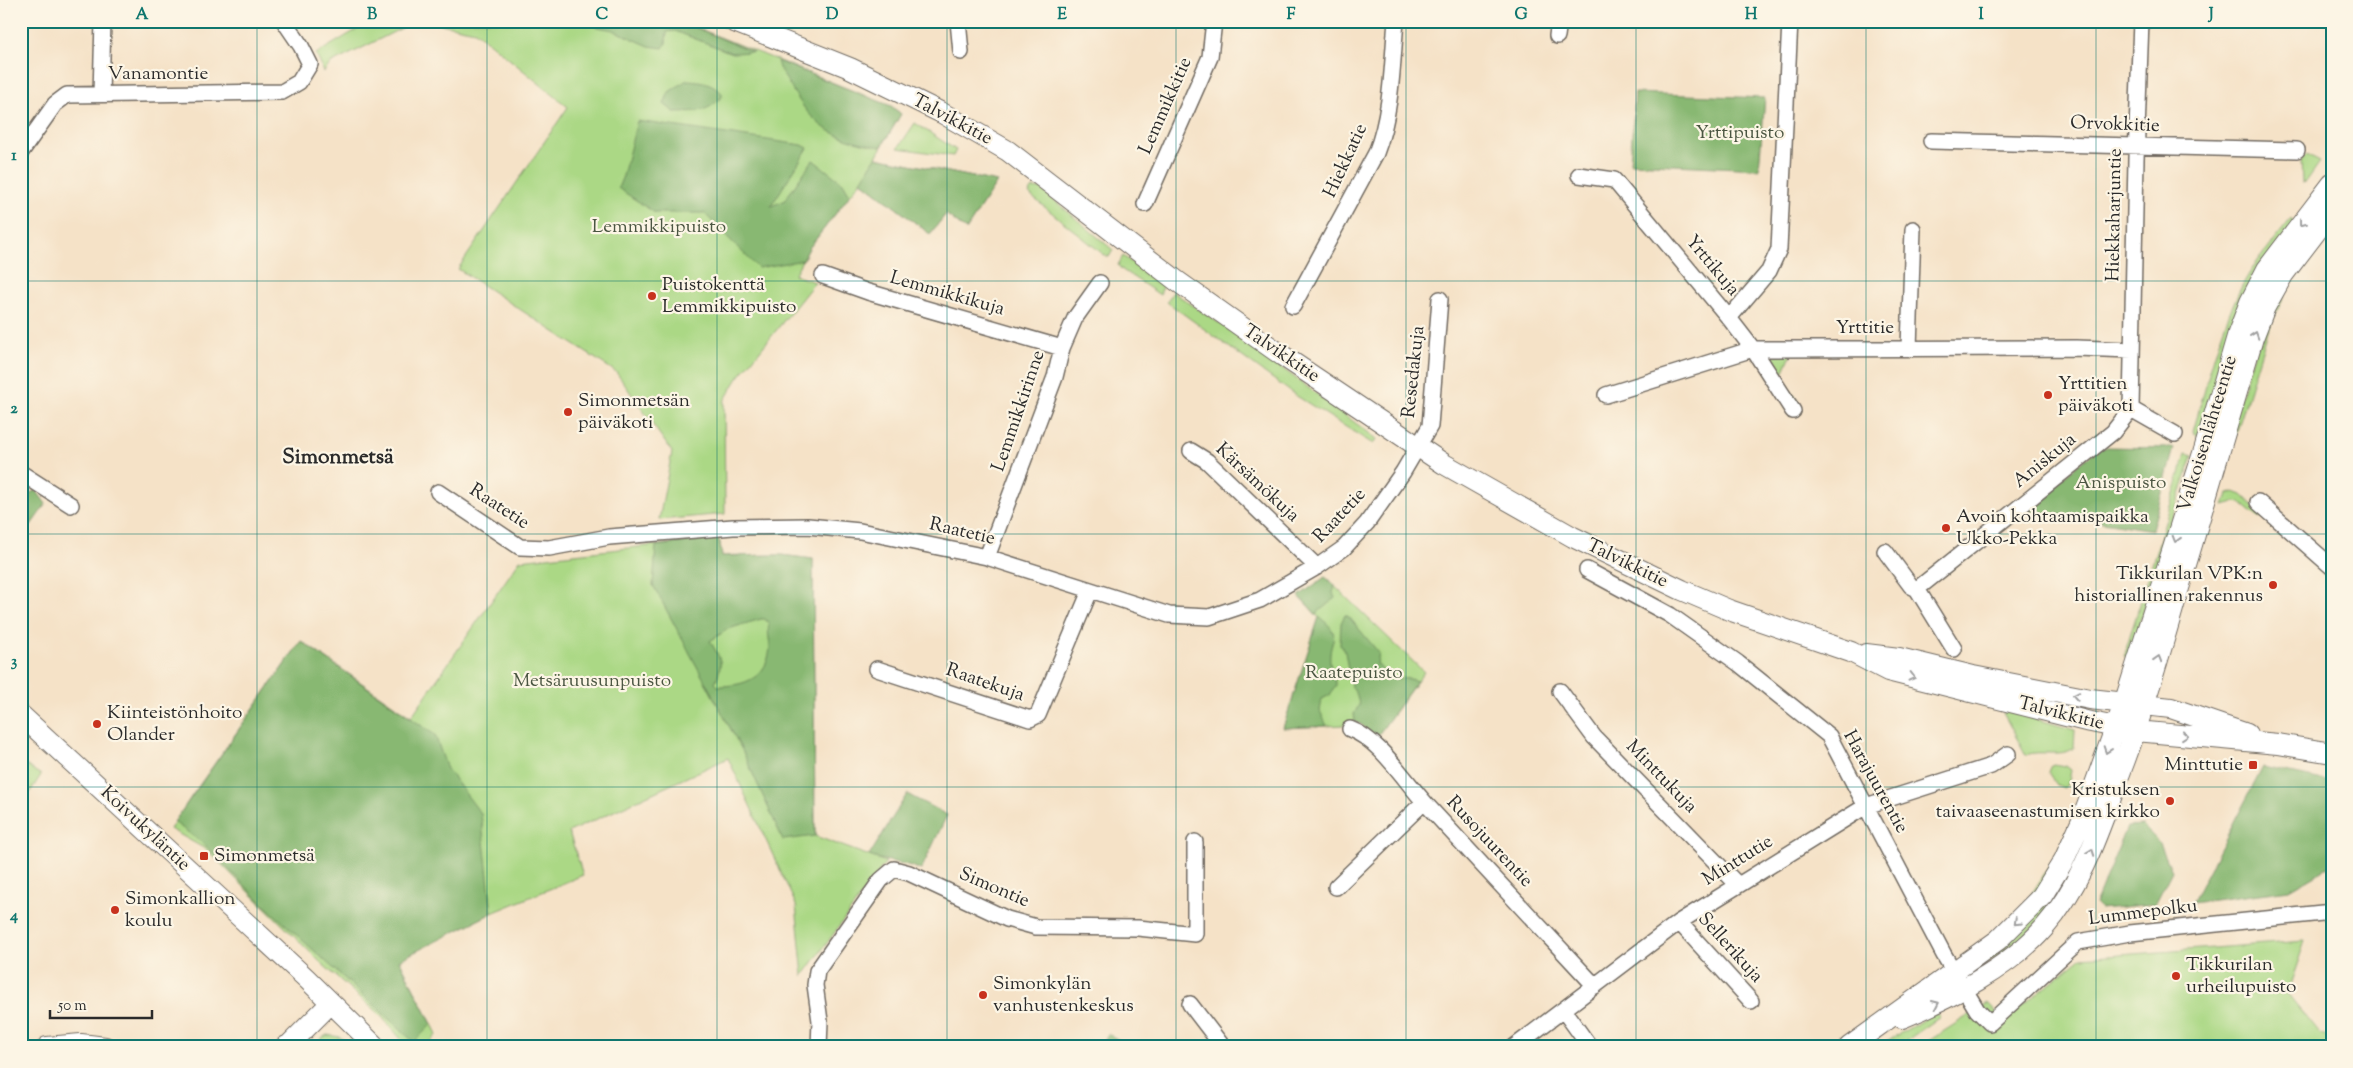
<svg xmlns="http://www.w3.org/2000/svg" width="2353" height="1068" font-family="'Sorts Mill Goudy',serif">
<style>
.green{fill:#abd885;stroke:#6b8258}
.forest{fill:#88b872;stroke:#5a724e;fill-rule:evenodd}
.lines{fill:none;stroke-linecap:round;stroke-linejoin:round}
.minor-casing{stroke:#726b62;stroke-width:18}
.major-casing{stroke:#726b62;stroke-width:22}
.minor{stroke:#fff;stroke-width:15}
.major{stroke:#fff;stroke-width:20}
.oneway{stroke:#a0a0a0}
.grid{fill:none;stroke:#0f766e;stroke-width:1;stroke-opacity:0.55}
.poi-dot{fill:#c8321e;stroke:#fcf5e5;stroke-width:2}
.labels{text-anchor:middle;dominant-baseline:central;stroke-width:4.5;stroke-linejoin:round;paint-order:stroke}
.street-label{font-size:19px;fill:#2b2b2b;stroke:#fcf5e5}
.park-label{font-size:19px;fill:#4b5642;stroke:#fcf5e5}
.poi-label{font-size:19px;fill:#2b2b2b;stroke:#fcf5e5;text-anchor:start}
.quarter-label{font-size:21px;font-weight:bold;fill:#2b2b2b;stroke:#fcf5e5}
.neatline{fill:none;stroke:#0f766e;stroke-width:2}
.grid-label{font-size:16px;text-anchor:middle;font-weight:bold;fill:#0f766e}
</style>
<rect width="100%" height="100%" fill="#fcf5e5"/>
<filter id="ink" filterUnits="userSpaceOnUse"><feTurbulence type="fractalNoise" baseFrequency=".02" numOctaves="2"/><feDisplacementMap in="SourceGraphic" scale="10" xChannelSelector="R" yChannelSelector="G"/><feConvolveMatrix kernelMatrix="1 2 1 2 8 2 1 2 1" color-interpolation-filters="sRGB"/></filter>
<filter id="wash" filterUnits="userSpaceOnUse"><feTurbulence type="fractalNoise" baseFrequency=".0096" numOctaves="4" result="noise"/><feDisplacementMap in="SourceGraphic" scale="20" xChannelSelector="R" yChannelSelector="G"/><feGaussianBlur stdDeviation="1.12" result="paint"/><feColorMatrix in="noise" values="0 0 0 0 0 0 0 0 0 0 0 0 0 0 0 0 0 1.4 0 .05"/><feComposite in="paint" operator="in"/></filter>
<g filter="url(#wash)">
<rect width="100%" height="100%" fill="#f5e2c7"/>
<path class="green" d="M371,21H416L330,64L324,72L316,54Z
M426,21H680L891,106L901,114L876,157L997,182L966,230L946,214L930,234L861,181L809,248L794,275L815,282L738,378L724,401L725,514L659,520L672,452L616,372L458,269L568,107L475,31Z
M915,123L956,150L953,156L898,148Z
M2306,155L2320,162L2306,182L2302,183L2301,159Z
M1033,188L1041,189L1113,250L1109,257L1103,254L1031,196L1029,193Z
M2291,219L2294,222L2199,436L2194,434L2193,432C2206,386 2217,337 2238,294C2251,266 2272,243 2291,219Z
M1123,256L1163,285L1160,295L1121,269L1118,265Z
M2292,279L2269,328L2232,447L2225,445L2267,313Z
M1173,292L1247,342L1377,439L1373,444L1295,395L1167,302Z
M1792,352L1781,378L1798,401L1795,403L1770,362L1773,355Z
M2186,454L2193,456L2160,554L2129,657L2124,656Z
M2234,492L2242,495L2263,515L2260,519L2241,503L2235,502L2224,505L2228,494Z
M719,538L722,556L781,555L813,559L815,836L886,862L803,976L796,905L728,758L569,832L583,875L492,913L399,959L437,1034L426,1047H408L381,1016L320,962L207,850L170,829L191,797L301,641L411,717L520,560Z
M1325,577L1424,672L1375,739L1362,725L1355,722L1345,725L1283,728L1319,618L1299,596Z
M2008,711L2075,730L2074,748C2062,758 2040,749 2026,755L2003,713Z
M21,762L41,775L21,806Z
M2054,764L2066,766L2071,770L2069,782L2064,788L2057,785L2048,772L2051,765Z
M2109,771C2091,822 2077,878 2040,920C2023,939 1999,955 1978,970V964L1997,949Z
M2305,941L2287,994L2319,1034L2332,1039V1047H1919L1988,1003L2004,1020L2081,958Z
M1936,1013L1940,1017L1897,1047H1876Z
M327,1035L340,1037L352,1047H330L320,1039Z"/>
<path class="forest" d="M569,21H680L753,52L732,53L675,31L667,32L666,43L663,48L649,46L613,30Z
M777,61L891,106L901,114L881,147C857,142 832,137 814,119C801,107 789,83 779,68Z
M687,80C701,81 714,82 723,95C707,114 697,111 674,112L664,104L669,92Z
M1635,93L1765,98L1759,169L1630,163Z
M637,121L802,145L808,148L771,206L784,201L813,160L843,183L850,195L809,248L803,260L758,268L704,213H655L618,188L623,176Z
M876,157L997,182L966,230L946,214L930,234L861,181Z
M2100,447L2174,448L2152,530L2023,509Z
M36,490L46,504L21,539V498Z
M719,538L722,556L781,555L813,559L815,836L783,840L742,750L653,585L656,546ZM761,619H765L769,624C767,633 770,640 770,648C767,678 745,686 718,686L715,683C724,661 721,660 710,641L728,629Z
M1325,577L1335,585L1333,593L1335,598L1316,614L1299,596Z
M1345,615L1349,617L1379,653L1377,664C1381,667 1382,670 1385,673C1392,680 1408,677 1417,681L1375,739L1362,725L1355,722L1354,714L1359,705L1357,695L1351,686L1345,652L1340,645L1341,623Z
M1319,617C1345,636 1328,638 1330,662C1331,670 1334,678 1336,685L1330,695L1322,699L1320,711L1327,726L1283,728Z
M301,641L435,735L447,769L481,814L492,913L399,960L432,1024L414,1042L263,904L205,845L174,822Z
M2263,767L2332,782V865L2289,890L2192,903Z
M907,794L947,815L921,870C905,862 886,862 869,856Z
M2143,826L2159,842L2172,871L2155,904L2100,909L2095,904L2127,827Z
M1108,1034L1132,1047H1102Z"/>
</g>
<g filter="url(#ink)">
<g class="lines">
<g class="minor-casing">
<path id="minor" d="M958,21L961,52
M1557,36L1559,21
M101,94L103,21
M1931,141L2297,150
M21,152L55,104L67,95L282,92L299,82L310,64L301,46L284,21
M1579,175L1614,180L1729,318L1753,349L1793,411
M1145,204L1210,57L1214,21
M823,276L868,292L1062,348
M1293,306L1376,153C1392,112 1392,65 1396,21
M1729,318L1769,271L1779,249L1790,21
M1909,348L1913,229
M1606,395L1753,349L2076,348L2132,350
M2131,409L2136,159L2141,21
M2131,409L2175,434
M1191,451L1207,461L1317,567
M21,473L71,505
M438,492L520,547L549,548L609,537L733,527L808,526L860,531L987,557L1169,615L1209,617L1260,600L1317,567L1344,548L1367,523L1403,472L1430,426L1440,299
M2258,502L2332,567
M1885,551L1911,586L1917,589L1954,649
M987,557L1055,377L1062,348L1075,318L1100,283
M1587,570L1670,615L1738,663L1829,736L1944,955L1977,1010L1990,1023L2078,942L2130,933L2332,912
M1917,589L2113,432L2131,409
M877,669L1030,719L1038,715L1090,591
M1560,691L1594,737L1738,885
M1350,729C1380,740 1404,780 1426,804C1482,865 1538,925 1595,986
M1336,887L1424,802
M1679,922L1751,1001
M1190,1004L1223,1047
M1564,1011L1590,1047
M819,1047L820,1021L815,985L817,971L881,880L894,869L909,873L1007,919L1036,927L1138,928L1195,934V842
M1514,1047L1679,922L1866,806L1991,766L2008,754"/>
</g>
<g class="major-casing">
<path id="major" d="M732,21L850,68L942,113L1008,151L1177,281L1283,356L1444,464L1573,537L1682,590L1729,610L1851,652L1888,671L2086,721L2136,731L2278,744L2332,753
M1866,654L1899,658L1973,676L2090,699L2171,708L2247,734
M21,715L306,978L376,1047
M1902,1018C1949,999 2010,967 2044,928C2086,880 2102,819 2125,760C2146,704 2162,646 2179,588C2204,505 2228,422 2253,338L2265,307L2283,275L2332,211
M47,1047L81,1044L105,1047
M285,1047L290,1044L331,1003
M1849,1047L1998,940L2042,896L2064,860L2082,820L2124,704L2204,450L2238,333L2250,302L2267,269L2332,184"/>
</g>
<use href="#minor" class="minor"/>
<use href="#major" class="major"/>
</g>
<defs><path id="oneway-chevron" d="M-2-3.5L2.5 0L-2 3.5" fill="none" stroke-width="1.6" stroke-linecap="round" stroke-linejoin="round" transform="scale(1.25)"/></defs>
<g class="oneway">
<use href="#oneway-chevron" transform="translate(2302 223) rotate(128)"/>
<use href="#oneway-chevron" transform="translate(2255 335) rotate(-71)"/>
<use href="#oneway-chevron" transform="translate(2176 539) rotate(107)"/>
<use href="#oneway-chevron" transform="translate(2158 659) rotate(-73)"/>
<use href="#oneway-chevron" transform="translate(1912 677) rotate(14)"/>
<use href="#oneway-chevron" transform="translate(2076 696) rotate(-169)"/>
<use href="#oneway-chevron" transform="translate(2185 736) rotate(5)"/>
<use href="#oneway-chevron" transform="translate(2107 750) rotate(109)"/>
<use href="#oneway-chevron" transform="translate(2091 852) rotate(-70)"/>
<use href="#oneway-chevron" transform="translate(2017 922) rotate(136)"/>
<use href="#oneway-chevron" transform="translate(1936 1004) rotate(-25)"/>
</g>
</g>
<path class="grid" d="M257,21V1047M487,21V1047M717,21V1047M947,21V1047M1176,21V1047M1406,21V1047M1636,21V1047M1866,21V1047M2096,21V1047M21,281H2332M21,534H2332M21,787H2332"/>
<g class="poi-dot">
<circle cx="652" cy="296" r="5"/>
<circle cx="2048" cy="395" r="5"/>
<circle cx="568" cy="412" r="5"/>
<circle cx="1946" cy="528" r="5"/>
<circle cx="2273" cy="585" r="5"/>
<circle cx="97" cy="724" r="5"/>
<rect x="2248" y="760" width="10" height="10" rx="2.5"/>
<circle cx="2170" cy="801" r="5"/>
<rect x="199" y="851" width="10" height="10" rx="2.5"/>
<circle cx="115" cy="910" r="5"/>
<circle cx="2176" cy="976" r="5"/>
<circle cx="983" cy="995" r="5"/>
</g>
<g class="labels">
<g class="street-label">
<text x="158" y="74">Vanamontie</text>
<text transform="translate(1166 106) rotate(-66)">Lemmikkitie</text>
<text transform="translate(952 120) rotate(28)">Talvikkitie</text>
<text transform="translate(2115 125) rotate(2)">Orvokkitie</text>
<text transform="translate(1346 161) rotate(-65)">Hiekkatie</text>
<text transform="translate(2115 215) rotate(-89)">Hiekkaharjuntie</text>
<text transform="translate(1712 266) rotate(50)">Yrttikuja</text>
<text transform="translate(947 294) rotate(16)">Lemmikkikuja</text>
<text x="1865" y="328">Yrttitie</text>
<text transform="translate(1281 354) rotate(34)">Talvikkitie</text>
<text transform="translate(1414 372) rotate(-84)">Resedakuja</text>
<text transform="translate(1019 411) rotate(-71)">Lemmikkirinne</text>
<text transform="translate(2208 434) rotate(-73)">Valkoisenlähteentie</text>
<text transform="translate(2045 461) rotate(-39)">Aniskuja</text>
<text transform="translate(1257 483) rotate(43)">Kärsämökuja</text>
<text transform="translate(499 507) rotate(33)">Raatetie</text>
<text transform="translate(1340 516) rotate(-47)">Raatetie</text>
<text transform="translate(962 532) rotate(13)">Raatetie</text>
<text transform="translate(1627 564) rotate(26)">Talvikkitie</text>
<text transform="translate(985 683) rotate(19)">Raatekuja</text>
<text transform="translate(2061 714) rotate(14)">Talvikkitie</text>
<text transform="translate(1661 777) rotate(46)">Minttukuja</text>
<text transform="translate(1875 782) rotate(61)">Harajuurentie</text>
<text transform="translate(145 829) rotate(43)">Koivukyläntie</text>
<text transform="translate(1489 842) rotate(47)">Rusojuurentie</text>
<text transform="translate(1738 861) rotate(-32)">Minttutie</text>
<text transform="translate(994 888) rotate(23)">Simontie</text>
<text transform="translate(2143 913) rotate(-7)">Lummepolku</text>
<text transform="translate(1730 948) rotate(48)">Sellerikuja</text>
</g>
<g class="park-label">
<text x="1740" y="133">Yrttipuisto</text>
<text x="659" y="227">Lemmikkipuisto</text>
<text x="2121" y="483">Anispuisto</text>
<text x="1354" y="673">Raatepuisto</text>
<text x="592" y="681">Metsäruusunpuisto</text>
</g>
<g class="poi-label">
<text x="662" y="285">Puistokenttä<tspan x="662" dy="22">Lemmikkipuisto</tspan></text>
<text x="2058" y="384">Yrttitien<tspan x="2058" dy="22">päiväkoti</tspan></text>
<text x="578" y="401">Simonmetsän<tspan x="578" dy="22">päiväkoti</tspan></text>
<text x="1956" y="517">Avoin kohtaamispaikka<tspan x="1956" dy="22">Ukko-Pekka</tspan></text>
<text x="2263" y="574" text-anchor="end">Tikkurilan VPK:n<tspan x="2263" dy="22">historiallinen rakennus</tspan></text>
<text x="107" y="713">Kiinteistönhoito<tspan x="107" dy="22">Olander</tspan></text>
<text x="2243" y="765" text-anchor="end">Minttutie</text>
<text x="2160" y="790" text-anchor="end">Kristuksen<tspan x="2160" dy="22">taivaaseenastumisen kirkko</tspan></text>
<text x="214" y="856">Simonmetsä</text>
<text x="125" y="899">Simonkallion<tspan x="125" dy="22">koulu</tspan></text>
<text x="2186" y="965">Tikkurilan<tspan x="2186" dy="22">urheilupuisto</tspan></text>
<text x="993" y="984">Simonkylän<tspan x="993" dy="22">vanhustenkeskus</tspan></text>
</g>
<g class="quarter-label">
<text x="338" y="458">Simonmetsä</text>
</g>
</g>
<rect width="2353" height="1068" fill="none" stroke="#fcf5e5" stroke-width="55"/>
<path d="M50 1010v8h102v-8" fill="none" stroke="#2b2b2b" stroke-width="2.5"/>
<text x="58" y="1010" font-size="15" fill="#2b2b2b" stroke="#fcf5e5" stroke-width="4" paint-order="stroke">50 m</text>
<rect x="28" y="28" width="2298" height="1012" class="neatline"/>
<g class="grid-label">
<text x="142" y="19">A</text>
<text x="372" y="19">B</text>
<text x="602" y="19">C</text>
<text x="832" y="19">D</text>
<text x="1062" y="19">E</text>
<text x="1291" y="19">F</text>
<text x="1521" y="19">G</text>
<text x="1751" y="19">H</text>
<text x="1981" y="19">I</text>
<text x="2211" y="19">J</text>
<text x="14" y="160">1</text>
<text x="14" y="413">2</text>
<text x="14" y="666">3</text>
<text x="14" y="920">4</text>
</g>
</svg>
